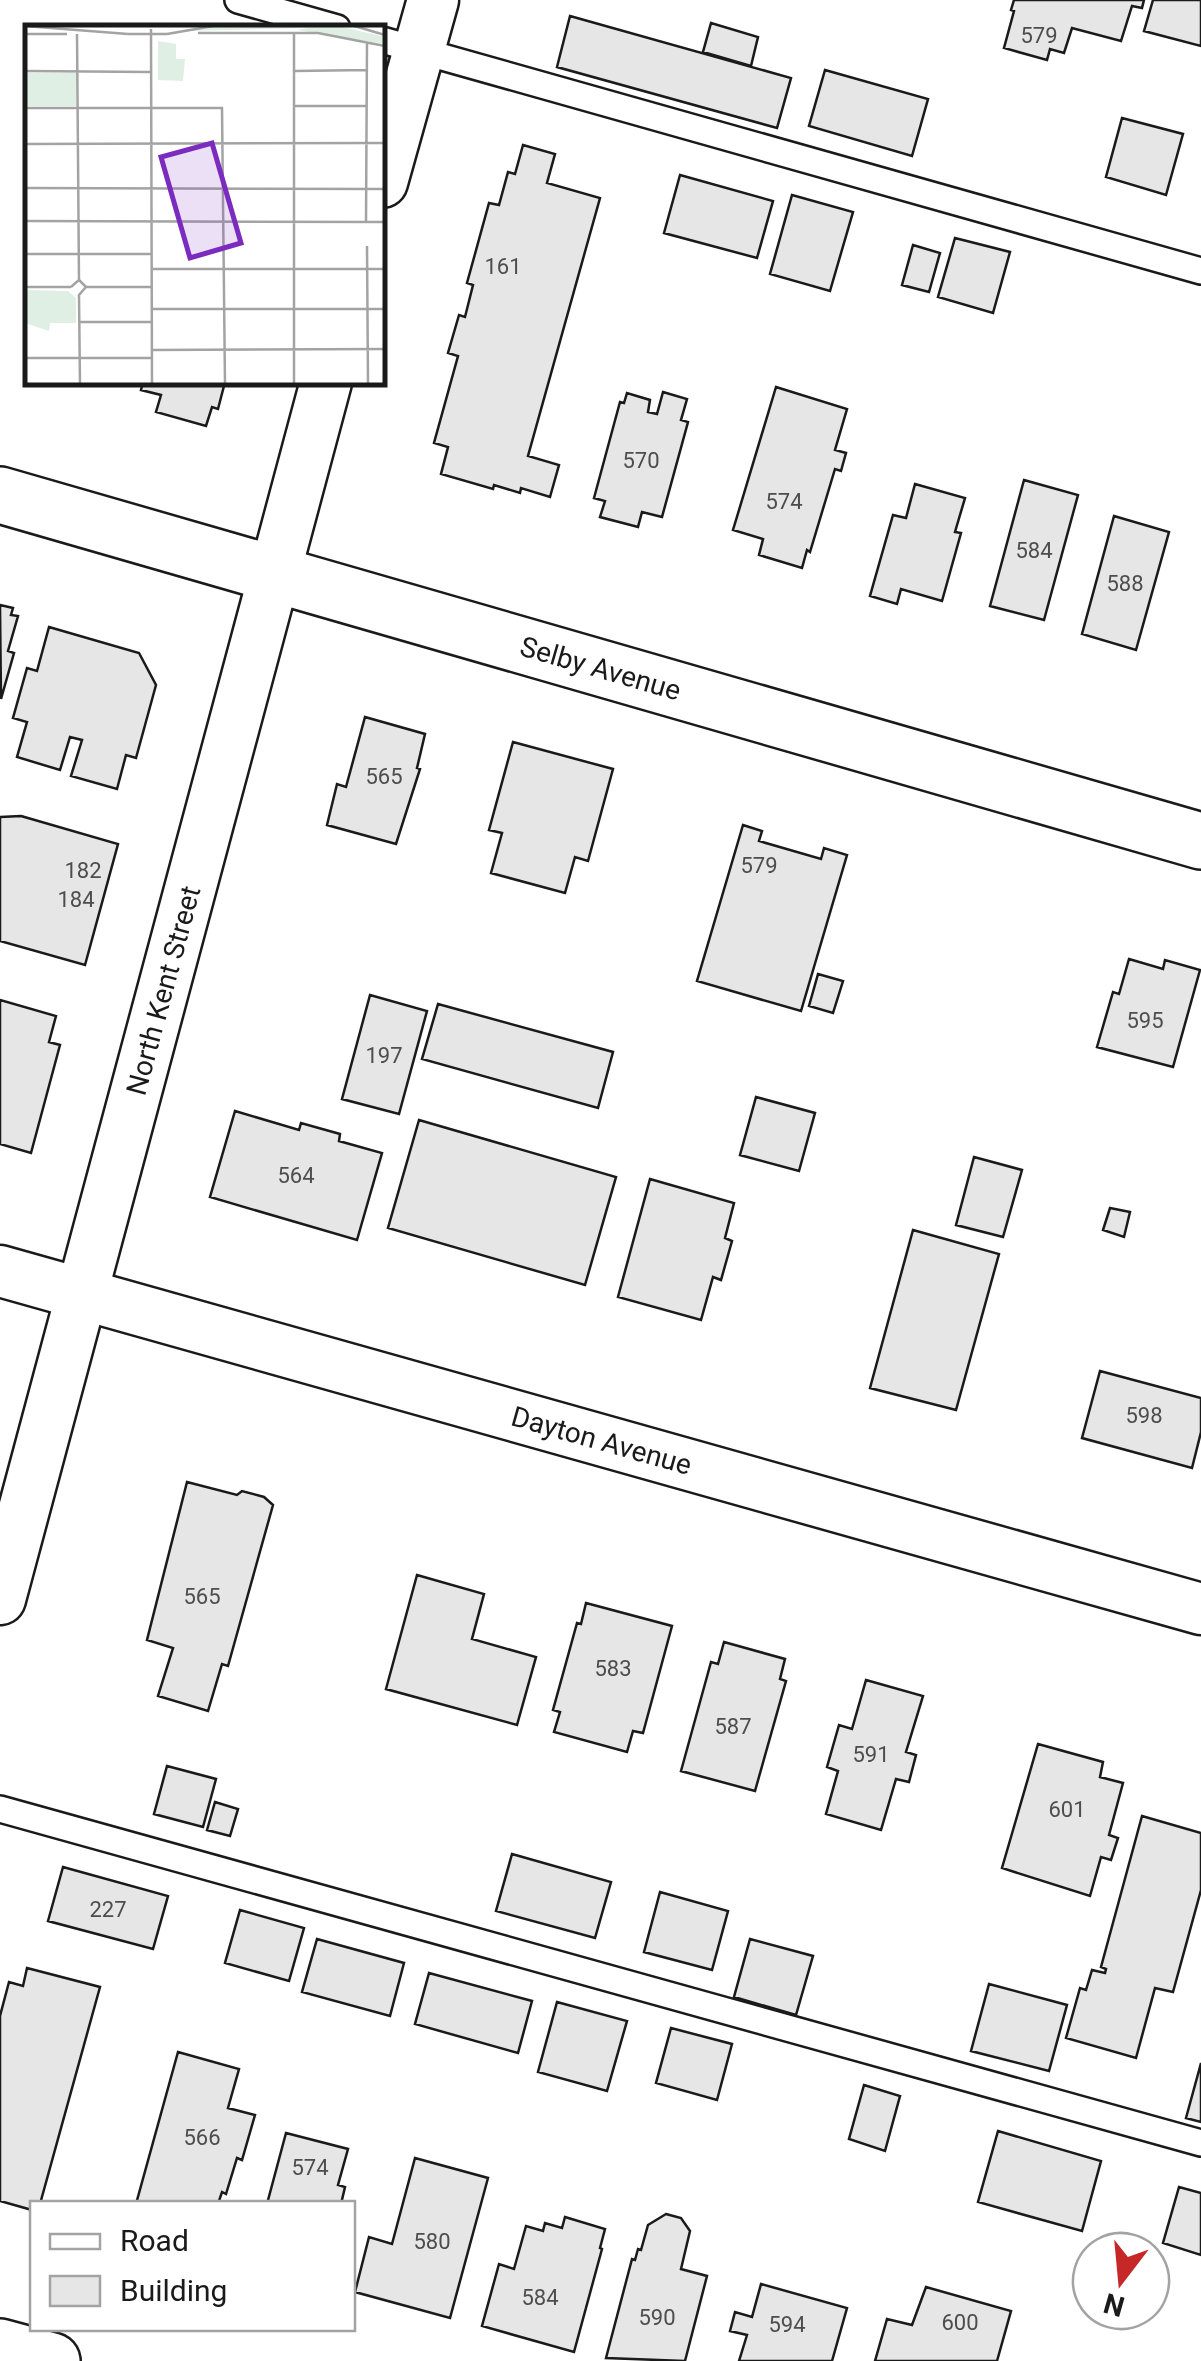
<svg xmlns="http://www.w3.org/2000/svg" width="1201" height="2361" font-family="Roboto,sans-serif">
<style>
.building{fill:#e6e6e6;stroke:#1a1a1a;stroke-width:2.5}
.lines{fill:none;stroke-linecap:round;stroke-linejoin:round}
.service-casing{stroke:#1a1a1a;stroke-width:30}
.minor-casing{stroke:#1a1a1a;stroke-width:55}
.tertiary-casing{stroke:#1a1a1a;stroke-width:60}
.service{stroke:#fff;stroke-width:25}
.minor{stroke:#fff;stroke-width:50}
.tertiary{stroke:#fff;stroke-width:55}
.labels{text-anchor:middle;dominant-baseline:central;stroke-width:8;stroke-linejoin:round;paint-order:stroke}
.number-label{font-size:22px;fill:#4d4d4d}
.street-label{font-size:28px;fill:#1a1a1a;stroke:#fff}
.inset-road{fill:none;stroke:#a3a3a3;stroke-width:2.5}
.view{fill:#7b2cbf;fill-opacity:0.15;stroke:#7b2cbf;stroke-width:5}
.inset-edge{fill:none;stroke:#1a1a1a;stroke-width:5}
</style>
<rect width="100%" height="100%" fill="#fff"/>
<path class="building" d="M1014,0H1144L1142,8L1132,6L1121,41L1072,28L1064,53L1050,49L1047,60L1004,48L1014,11L1011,10Z
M1153,0H1201V46L1144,31Z
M570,16L791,78L777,128L557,67Z
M711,23L758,37L751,66L703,52Z
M825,70L928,99L912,156L809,126Z
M1122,118L1183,134L1166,195L1106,177Z
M523,145L555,154L547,183L600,198L528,456L559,465L550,497L521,488L520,493L494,485L493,489L441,474L448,447L434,443L458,356L448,353L459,315L465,317L473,285L467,283L489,203L499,205L508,172L515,174Z
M680,175L773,201L757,258L664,233Z
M792,195L853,212L830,291L770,274Z
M955,238L1010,252L993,313L938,297Z
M913,245L940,253L929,292L902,285Z
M143,382H225L218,409L212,407L206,426L156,412L161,395L141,390Z
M776,387L847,409L835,450L846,453L841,471L835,469L810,552L807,550L802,568L759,555L763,539L733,530Z
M663,392L687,399L681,420L688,422L662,517L642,512L638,527L600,517L605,501L594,498L620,402L624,403L627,393L650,400L648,412L657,414Z
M1024,480L1078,495L1044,620L990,606Z
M915,484L965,498L955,532L961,533L942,601L901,589L897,604L870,596L893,515L906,518Z
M1114,516L1169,532L1136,650L1082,634Z
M0,605L13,608L11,615L18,616L8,651L14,653L1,699Z
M49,627L139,653L156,685L136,758L126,755L117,789L71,776L82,740L70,737L60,770L17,757L27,722L13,718L27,668L37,671Z
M365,717L425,734L417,768L420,769L396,844L327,825L337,784L346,787Z
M513,742L613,769L588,861L575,857L565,893L491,873L502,833L489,830Z
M21,816L118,844L85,965L0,941V817Z
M743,825L762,831L759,841L821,859L824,848L847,855L801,1011L697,981Z
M1129,959L1163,969L1165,960L1200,970L1173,1067L1097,1047L1113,992L1119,994Z
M818,974L843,981L833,1013L809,1006Z
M370,995L427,1011L399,1114L342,1099Z
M0,1000L56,1016L49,1042L60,1045L31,1153L0,1144Z
M438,1004L613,1052L598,1108L422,1059Z
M756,1097L815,1113L799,1171L740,1155Z
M235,1111L299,1130L301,1123L340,1134L339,1141L382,1153L357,1240L210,1197Z
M419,1120L616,1177L585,1285L388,1228Z
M974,1157L1022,1170L1003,1237L956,1225Z
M650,1179L734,1203L725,1238L732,1241L721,1280L713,1277L701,1320L618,1297Z
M1110,1208L1130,1212L1124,1237L1103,1230Z
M913,1230L999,1254L956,1410L870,1388Z
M1100,1371L1201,1398V1432L1192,1468L1082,1438Z
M187,1482L237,1495L242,1491L264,1497L273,1505L228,1666L222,1664L208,1711L158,1696L173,1648L147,1640Z
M417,1575L484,1594L472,1639L536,1657L517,1725L386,1689Z
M586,1603L672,1626L643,1733L633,1731L627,1752L554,1732L560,1712L553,1710L577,1623L581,1624Z
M724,1642L785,1659L780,1679L786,1681L755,1791L681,1771L711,1662L718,1664Z
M866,1680L923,1696L906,1752L916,1755L909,1782L896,1779L881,1830L826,1814L838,1771L827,1767L839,1725L852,1729Z
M1038,1744L1103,1762L1100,1777L1123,1783L1109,1835L1118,1838L1111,1860L1101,1857L1090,1896L1002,1868Z
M167,1766L216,1779L203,1827L154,1814Z
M215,1802L238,1809L230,1836L207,1830Z
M1142,1816L1201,1833V1890L1173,1992L1155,1988L1136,2058L1066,2038L1080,1988L1086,1990L1092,1970L1105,1973L1106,1969L1101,1967Z
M512,1854L611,1882L595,1938L496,1911Z
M63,1867L168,1896L153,1949L48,1921Z
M660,1892L728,1911L712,1970L644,1952Z
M240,1910L304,1928L289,1981L225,1963Z
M317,1939L404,1963L390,2016L302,1992Z
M750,1939L813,1956L796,2015L734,1997Z
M27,1968L100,1987L40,2204H32V2210L0,2201V2016L9,1982L23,1986Z
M429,1973L532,2001L518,2053L415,2024Z
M989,1984L1067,2005L1049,2071L971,2051Z
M557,2002L627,2021L607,2091L538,2072Z
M671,2028L732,2044L717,2100L656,2083Z
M178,2052L239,2069L228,2108L255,2115L242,2160L237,2158L226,2194L222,2192L218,2204H136Z
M1201,2063V2122L1186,2118Z
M864,2085L900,2096L885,2151L849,2139Z
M998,2131L1101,2161L1082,2231L978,2202Z
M286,2133L348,2149L338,2185L345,2187L341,2204H267Z
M415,2158L488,2178L450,2318L355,2292L369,2237L392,2244Z
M1179,2187L1201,2193V2255L1163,2243Z
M666,2214L681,2218L690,2231L681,2269L707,2276L685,2361L606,2358L632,2259L635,2260L638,2249L641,2250L648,2225Z
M565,2217L605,2229L600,2248L602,2249L574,2352L482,2326L499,2264L514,2269L526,2226L543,2231L545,2223L562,2228Z
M761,2284L847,2308L832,2361H739L747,2335L730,2331L735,2312L752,2317Z
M926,2287L1011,2311L997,2361H875L887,2319L912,2325Z"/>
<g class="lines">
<g class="service-casing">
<path id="service" d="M238,0L337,28
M382,40L1201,271
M0,1809L1201,2143"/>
</g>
<g class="minor-casing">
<g id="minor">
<path d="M382,182L433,0"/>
<path id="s1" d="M0,1271L1201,1609"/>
<path id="s2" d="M0,1599L326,382"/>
</g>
</g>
<g class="tertiary-casing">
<g id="tertiary">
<path id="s3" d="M0,495L1201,841"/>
<path d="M0,2347L52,2361"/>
</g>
</g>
<use href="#service" class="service"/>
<use href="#minor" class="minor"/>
<use href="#tertiary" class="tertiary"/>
</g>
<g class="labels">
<g class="number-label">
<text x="1039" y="35">579</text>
<text x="503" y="266">161</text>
<text x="641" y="460">570</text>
<text x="784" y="501">574</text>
<text x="1034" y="550">584</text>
<text x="1125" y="583">588</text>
<text x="384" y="776">565</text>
<text x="759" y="865">579</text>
<text x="83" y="870">182</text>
<text x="76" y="899">184</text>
<text x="1145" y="1020">595</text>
<text x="384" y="1055">197</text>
<text x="296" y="1175">564</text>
<text x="1144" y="1415">598</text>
<text x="202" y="1596">565</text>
<text x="613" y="1668">583</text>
<text x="733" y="1726">587</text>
<text x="871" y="1754">591</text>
<text x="1067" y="1809">601</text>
<text x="108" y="1909">227</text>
<text x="202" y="2137">566</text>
<text x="310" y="2167">574</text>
<text x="432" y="2241">580</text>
<text x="540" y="2297">584</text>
<text x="657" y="2317">590</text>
<text x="960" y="2322">600</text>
<text x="787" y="2324">594</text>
</g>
<g class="street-label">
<text stroke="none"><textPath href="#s3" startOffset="625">Selby Avenue</textPath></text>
<text stroke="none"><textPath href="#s2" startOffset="630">North Kent Street</textPath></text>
<text stroke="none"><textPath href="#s1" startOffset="625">Dayton Avenue</textPath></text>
</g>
</g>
<g transform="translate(25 25)">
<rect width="360" height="360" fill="#fff"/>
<path d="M203,0L318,2L360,12V19L272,5L283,3L160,6ZM133,16L151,19V34H160L158,56L133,55ZM0,48H51V81H0ZM0,265L43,266L51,273V298H25L24,306L0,298Z" fill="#e0efe3"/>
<path class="inset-road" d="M326,0L360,10M0,1L103,9M126,4L127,360M173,8H293L360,21M0,9H42M103,9H142M142,9L194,0M0,46L125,47M270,46L342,45M270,81H342M0,83H197L200,360M0,119L360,118M0,163L360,164M0,196L360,197M341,197L342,17M342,221L343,360M0,229H126M128,244H360M54,255L61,262H126M0,262H46M46,262L54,255L52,9M128,284H360M55,297H127M128,325L360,324M0,333H127M55,360L54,270L61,262M269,360V8"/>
<path class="view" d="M187,118L216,218L165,233L136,132Z"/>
<rect width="360" height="360" class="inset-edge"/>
</g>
<rect x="30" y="2201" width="325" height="130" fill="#ffffff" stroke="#a3a3a3" stroke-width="2.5"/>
<rect x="50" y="2234" width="50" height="15" fill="#ffffff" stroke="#a3a3a3" stroke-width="2.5"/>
<text x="120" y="2251" font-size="30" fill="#1a1a1a">Road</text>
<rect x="50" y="2276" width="50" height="30" fill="#e6e6e6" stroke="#a3a3a3" stroke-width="2.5"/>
<text x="120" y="2301" font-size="30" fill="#1a1a1a">Building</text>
<g transform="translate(1121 2281) rotate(196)"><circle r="48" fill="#ffffff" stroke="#a3a3a3" stroke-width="2.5"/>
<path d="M0-8L18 38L0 25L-18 38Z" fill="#c62828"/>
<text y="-15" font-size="28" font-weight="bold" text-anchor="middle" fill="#1a1a1a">N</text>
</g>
</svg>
